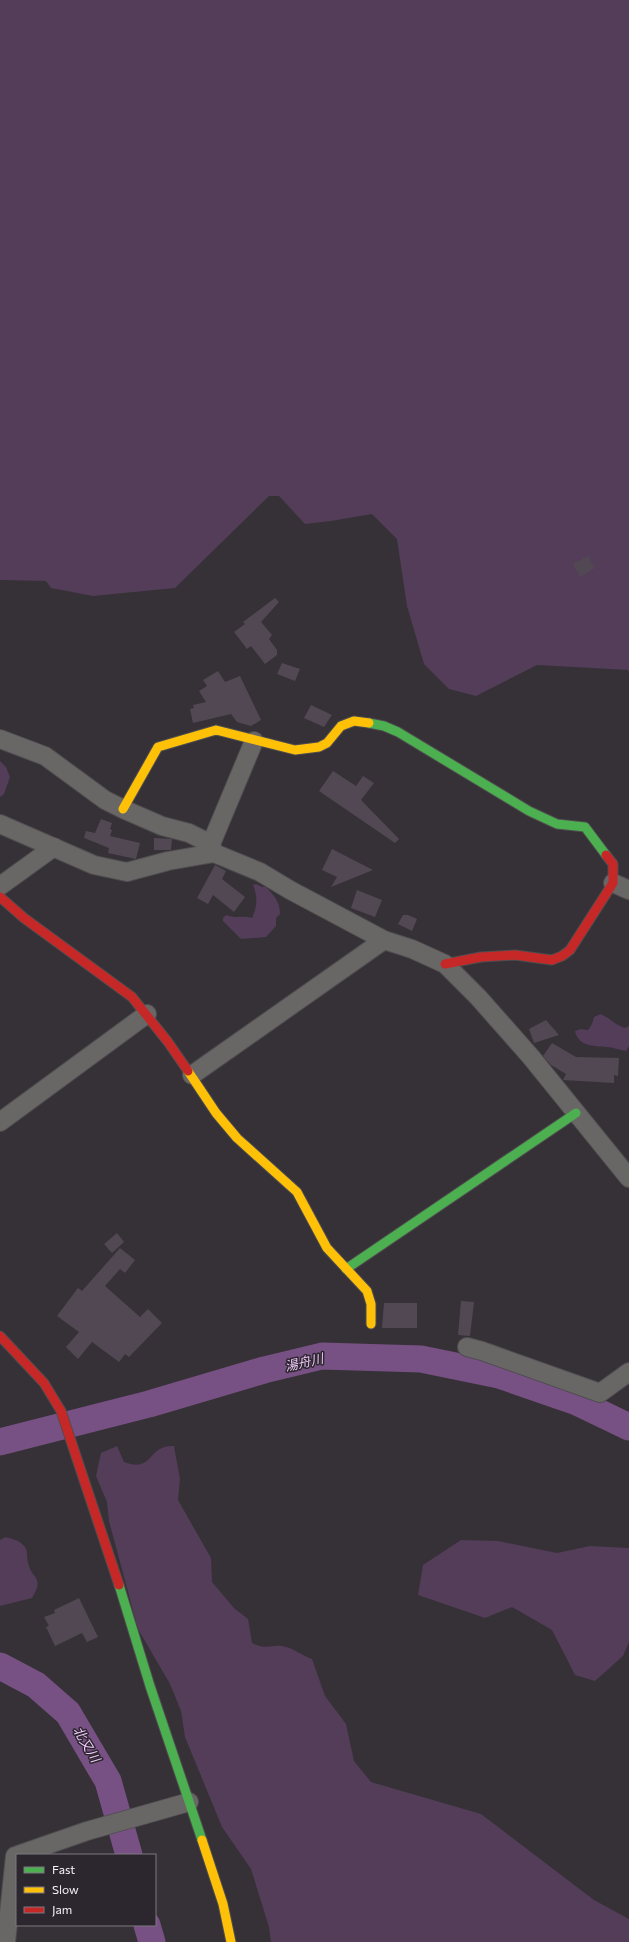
<svg xmlns="http://www.w3.org/2000/svg" width="629" height="1942" font-family="Commissioner,'Noto Sans JP',sans-serif">
<style>
.green{fill:#533d59}
.lines{fill:none;stroke-linecap:round;stroke-linejoin:round}
.river{stroke:#785184;stroke-width:27}
.building{fill:#524854}
.street-casing{stroke:#4f4d50;stroke-width:20}
.fast-casing{stroke:#4f4d50;stroke-width:11}
.slow-casing{stroke:#4f4d50;stroke-width:11}
.jam-casing{stroke:#4f4d50;stroke-width:11}
.street{stroke:#696766;stroke-width:18}
.fast{stroke:#4caf50;stroke-width:9}
.slow{stroke:#ffc107;stroke-width:9}
.jam{stroke:#c62828;stroke-width:9}
.labels{text-anchor:middle;dominant-baseline:central;stroke-width:3;stroke-linejoin:round;paint-order:stroke}
.water-label{font-size:13px;font-style:italic;fill:#eec8f9;stroke:#2c262e}
</style>
<rect width="100%" height="100%" fill="#353136"/>
<path class="green" d="M0,0H629V672L628,670L537,665L476,696L449,689L424,664L407,606L397,539L372,514L331,521L305,524L279,496H269L175,588L93,596L51,588L46,581L0,580Z
M0,761L6,767L10,777L4,794L0,797Z
M256,884L262,887H266C274,895 280,902 280,914L276,918V926L266,937L241,939L223,921V918L226,915C235,919 242,915 252,918C257,908 258,896 253,885Z
M601,1014C610,1018 615,1025 625,1028L629,1026V1046L626,1051C619,1050 613,1047 607,1047C593,1046 578,1046 575,1031L581,1029L588,1030L592,1024L594,1017Z
M117,1446L124,1462C155,1473 146,1445 174,1446L180,1479L178,1500L211,1558L212,1582L234,1608L248,1619L252,1643C268,1651 273,1643 286,1647C295,1649 303,1656 312,1659L325,1696L346,1724L354,1761L371,1782L481,1814L594,1900L629,1919V1942H271L269,1927L251,1869L222,1827L185,1737L181,1711L170,1684L138,1629L109,1521L107,1502L96,1476L101,1453Z
M6,1537C11,1539 18,1540 21,1543C29,1549 26,1555 28,1563C32,1580 45,1576 32,1598L0,1606V1540Z
M461,1540L498,1541L557,1553L590,1546L629,1548V1642L623,1656L595,1681L575,1675L552,1630L512,1607L485,1618L418,1595L423,1565Z"/>
<g class="lines">
<path class="river" d="M0,1442L149,1404L264,1370L322,1356L421,1359L499,1375L577,1402L629,1427
M0,1666L36,1685L68,1713L108,1781L129,1855
M147,1925L152,1942"/>
</g>
<path class="building" d="M588,556L595,568L580,577L573,564Z
M275,598L279,602L261,622L272,635L269,639L277,650V655L265,664L251,646L247,649L234,632L245,624L243,622Z
M282,663L300,669L295,681L277,674Z
M218,671L225,682L240,676L261,720L251,726L237,722L231,714L193,723L190,709L194,708L193,705L206,702L199,691L207,686L203,680Z
M311,705L332,715L324,727L304,718Z
M333,771L356,786L363,776L374,783L361,800L399,839L395,843L319,791Z
M101,819L112,823L110,829L112,830L110,836L140,843L136,859L108,853L109,848L84,838L86,831L95,833Z
M154,838L172,839L171,850H154Z
M332,849L373,870L331,887L337,877L322,870Z
M215,865L226,871L222,879L245,897L234,912L213,895L208,904L197,898Z
M357,890L382,900L375,917L351,908Z
M403,915H408L417,919L412,931L398,924Z
M546,1020L559,1035L534,1043L529,1029Z
M552,1043L576,1057L619,1058L618,1076L614,1075V1083L563,1080L566,1074L551,1065L543,1056Z
M117,1233L124,1242L112,1253L104,1244Z
M120,1248L135,1260L125,1273L120,1269L105,1286L140,1317L148,1309L162,1323L129,1357L125,1354L119,1362L92,1342L78,1359L66,1347L79,1332L57,1316L78,1288L82,1291Z
M461,1301L474,1302L470,1336L458,1335Z
M384,1303H417V1328H382Z
M79,1598L98,1637L87,1642L82,1633L55,1646L46,1627L49,1626L44,1617L55,1613L54,1610Z"/>
<g class="lines">
<g class="street-casing">
<path id="street" d="M0,739L45,756L105,800L123,809L162,826L189,833L211,844L214,853
M0,824L94,865L127,872L168,861L214,853L260,872L290,890L384,940L412,949L445,964L478,997L531,1057L629,1178
M211,844L254,741
M613,883L629,890
M0,886L54,847
M192,1075L384,940
M0,1122L147,1014
M467,1347L482,1351L600,1393L629,1372
M18,1855L87,1831L189,1802
M6,1942L15,1856"/>
</g>
<g class="fast-casing">
<path id="fast" d="M369,723L384,726L398,732L529,811L557,824L585,827L606,855
M346,1269L576,1113
M119,1585L150,1686L202,1840"/>
</g>
<g class="slow-casing">
<path id="slow" d="M123,809L158,747L216,730L295,750L319,747L327,743L341,726L354,721L369,723
M188,1071L216,1113L237,1138L297,1192L327,1248L367,1291L371,1304V1324
M202,1840L223,1904L231,1942"/>
</g>
<g class="jam-casing">
<path id="jam" d="M0,897L24,918L132,997L168,1042L188,1071
M445,964L481,957L515,955L552,960L562,956L570,950L613,883V864L606,855
M0,1336L44,1383L61,1411L119,1585"/>
</g>
<use href="#street" class="street"/>
<use href="#fast" class="fast"/>
<use href="#slow" class="slow"/>
<use href="#jam" class="jam"/>
</g>
<g class="labels">
<g class="water-label">
<text transform="translate(304 1362) rotate(-13)">湯舟川</text>
<text transform="translate(87 1744) rotate(59)">北又川</text>
</g>
</g>
<rect x="16" y="1854" width="140" height="72" fill="#2c262e" stroke="#7d787f"/>
<rect x="24" y="1867" width="20" height="6" fill="#4caf50" stroke="#7d787f"/>
<text x="52" y="1874" font-size="12" fill="#f6f2f8">Fast</text>
<rect x="24" y="1887" width="20" height="6" fill="#ffc107" stroke="#7d787f"/>
<text x="52" y="1894" font-size="12" fill="#f6f2f8">Slow</text>
<rect x="24" y="1907" width="20" height="6" fill="#c62828" stroke="#7d787f"/>
<text x="52" y="1914" font-size="12" fill="#f6f2f8">Jam</text>
</svg>
